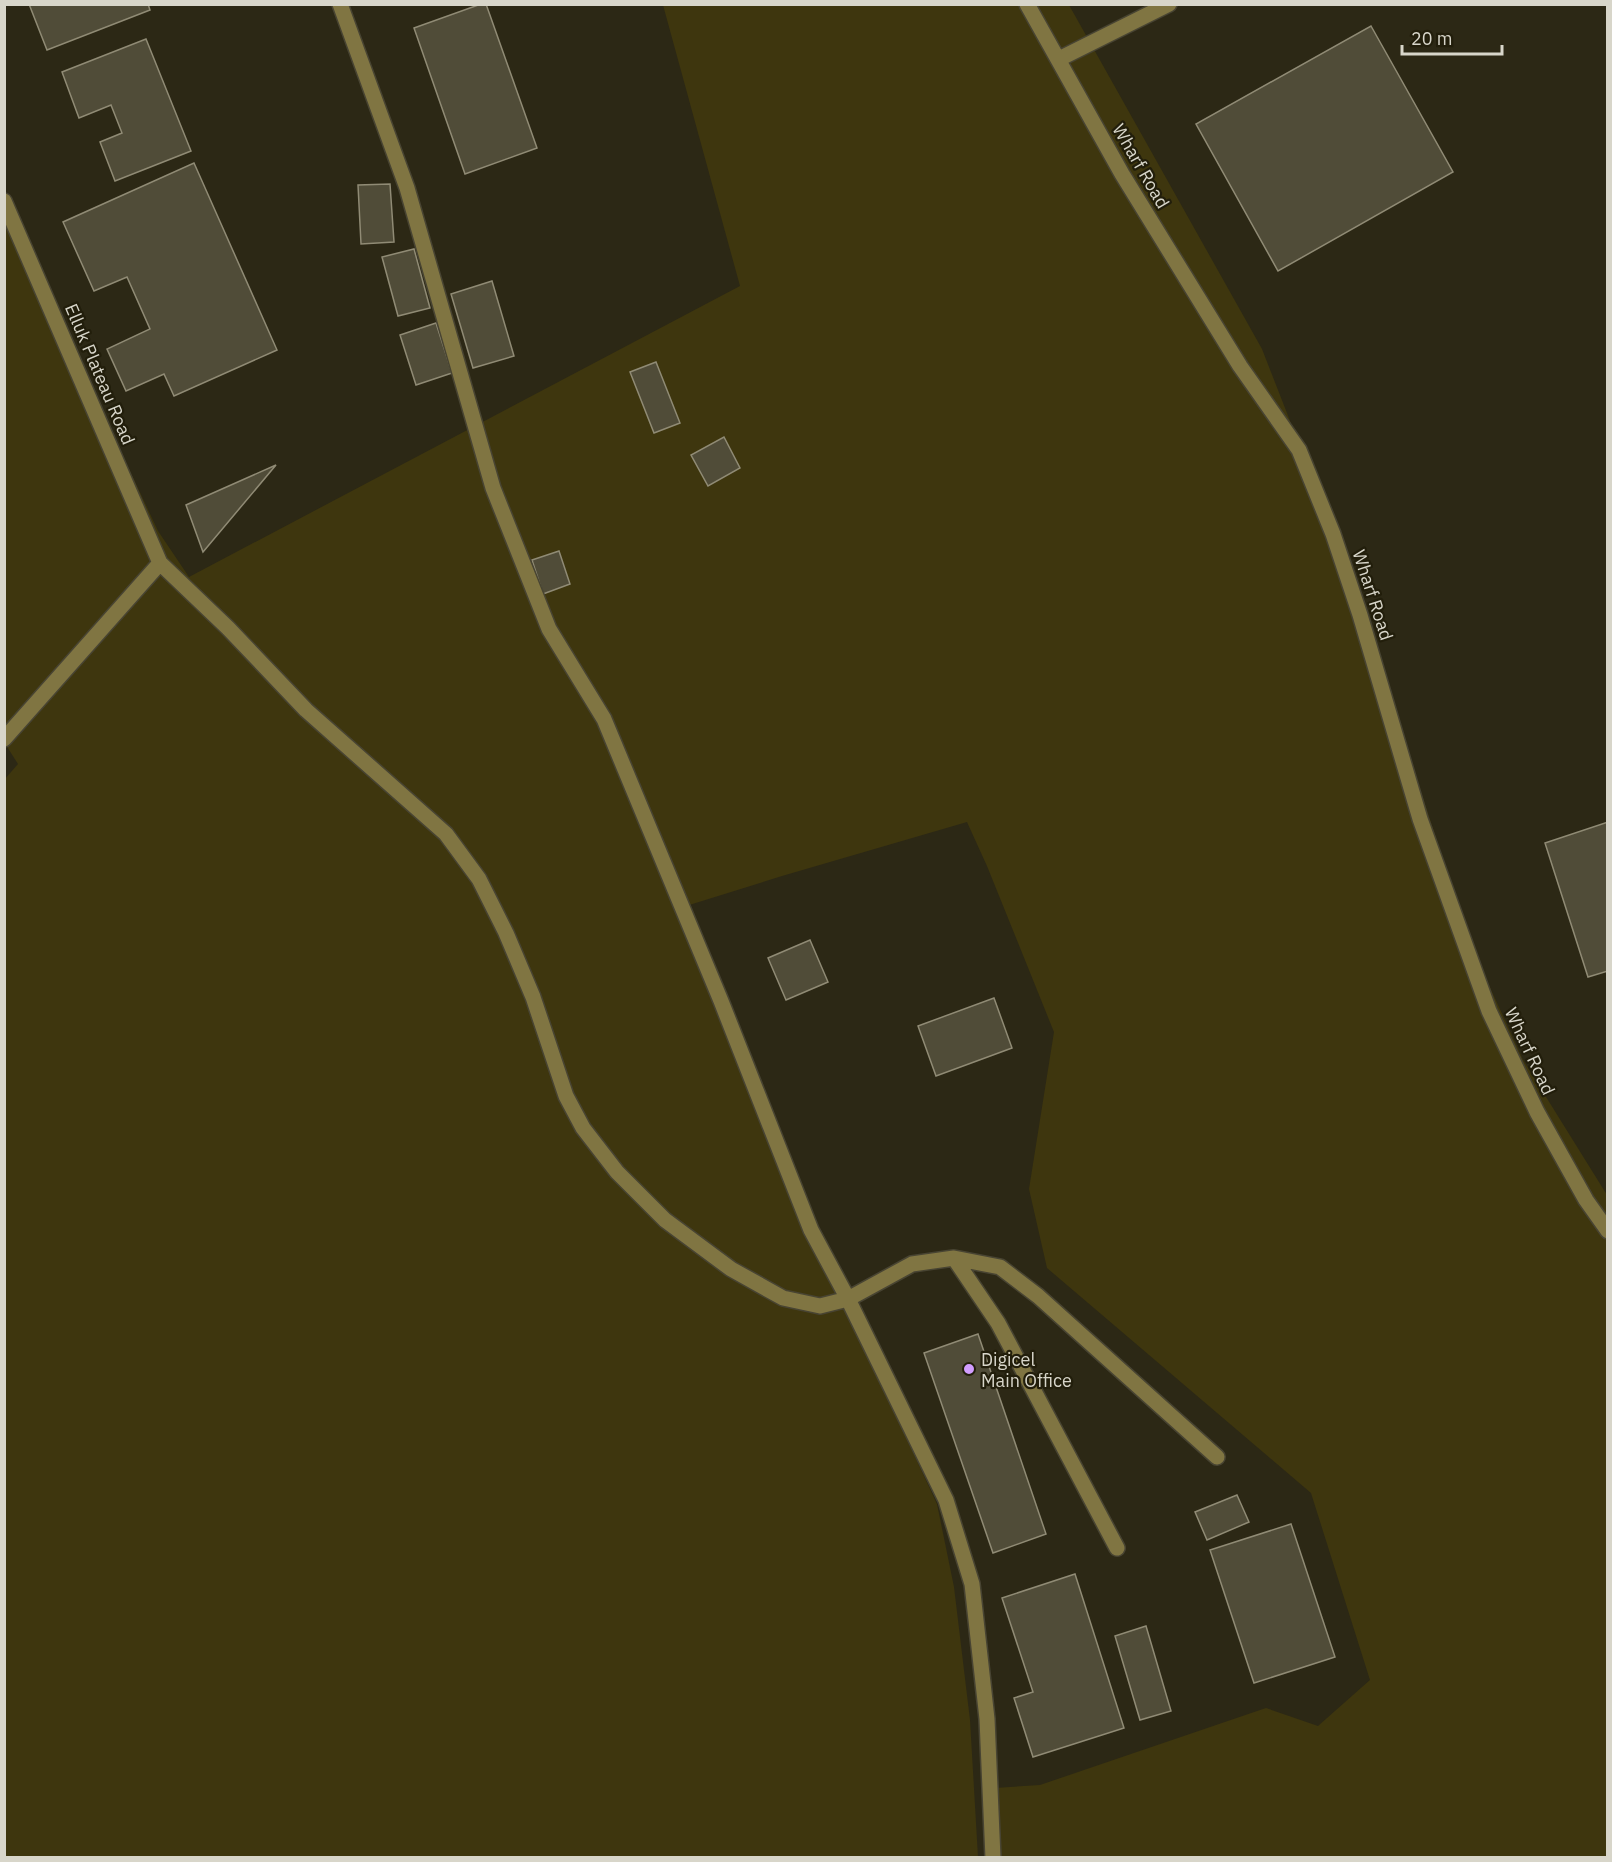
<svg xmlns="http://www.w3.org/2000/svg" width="1612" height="1862" font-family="'IBM Plex Sans',sans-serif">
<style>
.green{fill:#3e360e}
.building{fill:#504c38;stroke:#908b75;stroke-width:1.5}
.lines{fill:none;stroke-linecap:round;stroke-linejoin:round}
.minor-casing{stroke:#484432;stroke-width:18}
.minor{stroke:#807542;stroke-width:15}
.poi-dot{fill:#d19dfe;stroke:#221e0b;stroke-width:2}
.labels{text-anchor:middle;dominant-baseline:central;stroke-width:4.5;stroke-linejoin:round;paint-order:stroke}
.street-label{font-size:18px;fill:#d8d6ca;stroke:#221e0b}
.poi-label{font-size:18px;fill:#d8d6ca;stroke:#221e0b;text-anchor:start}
</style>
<rect width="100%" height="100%" fill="#2c2815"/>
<path class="green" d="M663,5H1069L1262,349L1347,567L1473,950L1523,1060L1607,1195V1857H999L995,1788L1040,1785L1266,1708L1318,1726L1370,1680L1311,1493L1047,1268L1029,1189L1054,1032L987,866L967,822L782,876L686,906L846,1308L937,1504L954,1587L970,1720L978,1857H5L4,780L18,764L4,742V201L158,531L189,577L740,286Z"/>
<path class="building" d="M29,4H148L150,10L47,50Z
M481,4H486L537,148L465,174L414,28Z
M1371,26L1453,172L1278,271L1196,124Z
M146,39L191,151L115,181L100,142L122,133L111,105L79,118L62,72Z
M194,163L277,350L174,396L164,374L126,391L107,349L150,329L127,277L94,291L63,222Z
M390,184L394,242L361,244L358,185Z
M414,249L430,308L398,316L382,257Z
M492,281L514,356L473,368L451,294Z
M436,323L452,373L416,385L400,335Z
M656,362L680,423L654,433L630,372Z
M724,437L740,468L708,486L691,455Z
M276,465L203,552L186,505Z
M559,551L570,584L543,594L532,560Z
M1608,822V971L1588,977L1545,843Z
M810,940L828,982L786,1000L768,958Z
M994,998L1012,1048L936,1076L918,1026Z
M978,1334L1046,1534L993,1553L924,1353Z
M1237,1495L1249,1522L1207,1540L1195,1512Z
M1291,1524L1335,1657L1254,1683L1210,1550Z
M1075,1574L1124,1728L1033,1757L1014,1698L1033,1692L1002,1598Z
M1146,1626L1171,1711L1140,1720L1115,1636Z"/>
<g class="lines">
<g class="minor-casing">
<path id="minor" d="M340,4L407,188L493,488L549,629L604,719L721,1001L811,1230L848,1299L946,1500L972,1584L987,1719L993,1858
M1027,4L1122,174L1240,366L1299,450L1333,534L1360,615L1420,819L1489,1011L1537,1112L1586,1200L1608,1231
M1059,59L1169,4
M4,201L160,563L228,628L306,710L446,834L479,879L506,933L533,997L566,1096L583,1128L617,1172L665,1220L731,1269L783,1298L820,1306L848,1299L912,1264L954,1258L1000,1267L1038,1296L1217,1457
M4,739L160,563
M954,1258L998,1323L1117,1548"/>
</g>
<use href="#minor" class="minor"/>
</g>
<circle class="poi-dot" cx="969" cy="1369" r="6"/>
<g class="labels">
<g class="street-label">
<text transform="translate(1141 166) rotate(60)">Wharf Road</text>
<text transform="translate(100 374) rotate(67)">Elluk Plateau Road</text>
<text transform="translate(1373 595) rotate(72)">Wharf Road</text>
<text transform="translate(1530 1051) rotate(65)">Wharf Road</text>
</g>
<g class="poi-label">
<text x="981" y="1359">Digicel<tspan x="981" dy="21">Main Office</tspan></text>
</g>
</g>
<rect width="1612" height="1862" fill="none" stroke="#d8d6ca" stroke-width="12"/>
<path d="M1402 45v9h100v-9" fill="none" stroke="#d8d6ca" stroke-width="3"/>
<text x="1411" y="45" font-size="18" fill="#d8d6ca" stroke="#221e0b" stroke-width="4.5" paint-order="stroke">20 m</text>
</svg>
